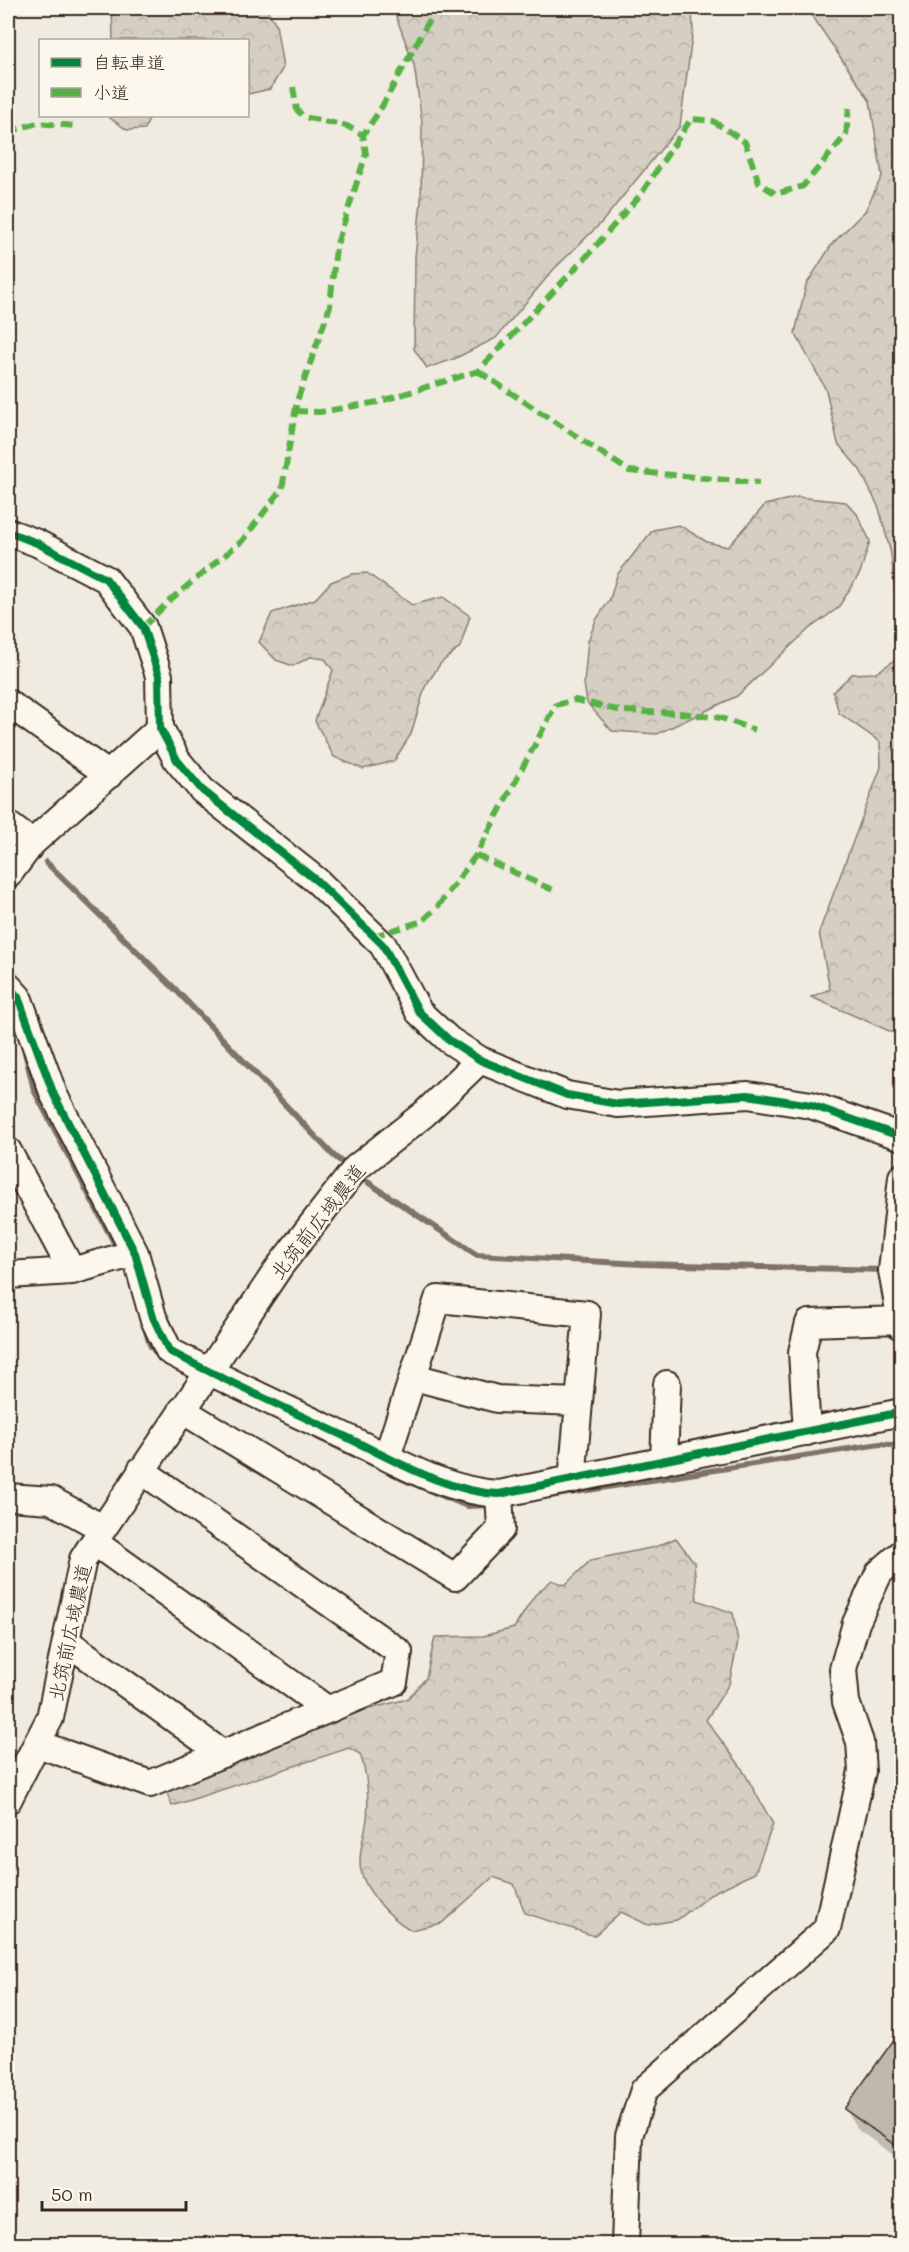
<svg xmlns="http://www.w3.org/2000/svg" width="909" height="2252" font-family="Mali,'Klee One',sans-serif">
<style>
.forest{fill:url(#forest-crowns);stroke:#887c70;stroke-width:1.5}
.shadow{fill:#0003}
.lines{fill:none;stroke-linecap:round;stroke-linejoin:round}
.stream{stroke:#7f7367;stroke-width:6}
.building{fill:#c0b8ad;stroke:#3b2a1e;stroke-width:1.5}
.minor-casing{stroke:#3b2a1e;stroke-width:30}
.minor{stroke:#fbf7ec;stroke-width:26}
.quiet{stroke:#57b245;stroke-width:6;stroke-dasharray:12 6;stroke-linecap:butt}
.cycleway-casing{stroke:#fbf7ec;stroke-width:11}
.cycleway{stroke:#00873e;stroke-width:8}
.labels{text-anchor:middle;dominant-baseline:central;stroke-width:4.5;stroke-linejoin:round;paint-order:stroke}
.street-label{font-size:20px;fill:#3b2a1e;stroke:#fbf7ec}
</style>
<defs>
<pattern id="forest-crowns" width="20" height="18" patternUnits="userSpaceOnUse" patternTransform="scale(1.5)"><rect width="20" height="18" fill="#d5cec3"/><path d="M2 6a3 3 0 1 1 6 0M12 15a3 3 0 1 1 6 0" fill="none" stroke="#b8b1a7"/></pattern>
</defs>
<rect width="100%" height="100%" fill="#f0ebe0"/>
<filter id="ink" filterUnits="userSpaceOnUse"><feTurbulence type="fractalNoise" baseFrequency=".0167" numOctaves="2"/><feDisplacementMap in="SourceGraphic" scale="12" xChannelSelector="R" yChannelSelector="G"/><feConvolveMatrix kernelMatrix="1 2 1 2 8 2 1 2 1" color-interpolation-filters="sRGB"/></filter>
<g filter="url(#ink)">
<path class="forest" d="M112,8H266L276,24L283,68L270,89L248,94V40H113Z
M393,8H692L693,29L680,126L602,222L554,269L496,338L454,359L427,368L414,349L415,257L421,202L422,123L414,65Z
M807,8H901V1036L811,997L830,989L819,932L881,767L880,742L839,713L833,692L852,674L876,673L899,657L900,640L891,554L879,508L860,470L838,444L826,390L795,333L806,285L832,244L865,211L882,176L870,101Z
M110,116H150L145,129L127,130L110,118Z
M797,497L846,502L857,514L870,541L860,573L838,608L809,629L737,696L657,734L612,731L587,703L584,683L588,641L596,620L610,599L617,575L640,546L653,530L679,525L707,542L728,547L765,505Z
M367,573L412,605L443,597L470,616L460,647L440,664L425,687L411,734L394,761L363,769L334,757L315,721L333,670L325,659L310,657L293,666L276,660L259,642L272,613L315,599L331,582L352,574Z
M676,1538L694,1562L697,1600L733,1613L738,1642L729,1684L706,1720L741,1767L773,1824L755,1873L714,1892L677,1920L648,1925L621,1912L594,1936L525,1913L514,1884L493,1877L442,1923L411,1930C390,1918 359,1887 360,1861C360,1847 365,1833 367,1819C369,1798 367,1774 360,1754L349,1748L172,1806L164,1785L316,1723L407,1699L426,1678L435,1637L483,1636L514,1628L535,1595L552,1580L565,1585L591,1560L655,1547Z"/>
<path class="shadow" d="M902,2039V2161L858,2130L846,2109Z"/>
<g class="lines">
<path class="stream" d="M46,862L176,990L333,1155L349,1168
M24,1048L34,1090L118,1250
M357,1175L477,1255L641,1264L886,1270
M145,1328L150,1345L160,1358
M317,1437L375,1465
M400,1478L467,1506L492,1505
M550,1496L880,1444L902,1446"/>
</g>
<path class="building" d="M898,2034L902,2037V2150L844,2109Z"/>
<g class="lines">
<g class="minor-casing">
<path id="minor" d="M8,532L37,543L106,579L143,627L159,676L160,728L177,760L202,790L317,881L383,945L419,1012L449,1040L480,1060L567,1095L618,1104L748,1095L811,1105L902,1137
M8,703L109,775
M8,825L32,843
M8,875L32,843L160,728
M8,986L18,997L54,1095L135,1253L153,1317L169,1351C226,1381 284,1408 342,1435C393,1459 443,1491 499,1494L902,1412
M8,1151L72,1271
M902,1177L892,1271L902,1327
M8,1275L72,1271L135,1253
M414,1377L497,1399L579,1402
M182,1410L455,1577L501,1529L499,1494
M807,1432L802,1352L809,1323L900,1320
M387,1457L438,1299L587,1314L572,1480
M664,1461L667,1384
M8,1497L51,1500L102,1528
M94,1542L328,1710
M66,1641L223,1754
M38,1744L150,1784L394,1682L399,1652L141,1470
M8,1800L50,1718L83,1559L94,1542L280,1266L356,1168L424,1114L480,1060
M625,2244L629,2136L644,2090L827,1929L862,1771L860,1742L846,1702L843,1669L856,1623L879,1573L902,1553"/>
</g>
<use href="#minor" class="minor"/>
<path class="quiet" d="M293,87L297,110L304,117L347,126L363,135
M8,132L37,123L75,126
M478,371L629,471L759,483
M295,411L320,412L378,402L478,371L587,256L641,194L691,119L713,121L745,142L759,183L776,194L803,186L846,135L849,108
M143,627L170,600L242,541L282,489L297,401L330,306L336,247L366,154L363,135L380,110L436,8
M476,855L555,891
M373,936L423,921L439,905L476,855L556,705L575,700L622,711L680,713L721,718L755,730"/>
<g class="cycleway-casing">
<path id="cycleway" d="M8,532L37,543L106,579L143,627L159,676L160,728L177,760L202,790L317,881L383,945L419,1012L449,1040L480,1060L567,1095L618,1104L748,1095L811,1105L902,1137
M8,986L18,997L54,1095L135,1253L153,1317L169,1351C226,1381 284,1408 342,1435C393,1459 443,1491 499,1494L902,1412"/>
</g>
<use href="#cycleway" class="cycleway"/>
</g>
</g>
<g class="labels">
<g class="street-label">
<text transform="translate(317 1221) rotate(-52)">北筑前広域農道</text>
<text transform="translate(69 1632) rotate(-78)">北筑前広域農道</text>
</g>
</g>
<rect width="909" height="2252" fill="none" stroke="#fbf7ec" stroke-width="30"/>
<rect x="15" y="15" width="879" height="2222" fill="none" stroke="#3b2a1e" stroke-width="2" filter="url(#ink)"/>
<rect x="39" y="39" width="210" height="78" fill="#fbf7ec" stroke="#aea59a" stroke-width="1.5"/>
<rect x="51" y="58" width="30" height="9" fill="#00873e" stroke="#aea59a" stroke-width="1.5"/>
<text x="93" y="69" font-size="18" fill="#3b2a1e">自転車道</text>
<rect x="51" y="88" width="30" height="9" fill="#57b245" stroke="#aea59a" stroke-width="1.5"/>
<text x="93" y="99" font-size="18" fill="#3b2a1e">小道</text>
<path d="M42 2201v9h144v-9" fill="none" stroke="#3b2a1e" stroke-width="3"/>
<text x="51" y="2201" font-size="18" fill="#3b2a1e" stroke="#fbf7ec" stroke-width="4.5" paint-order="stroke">50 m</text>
</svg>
